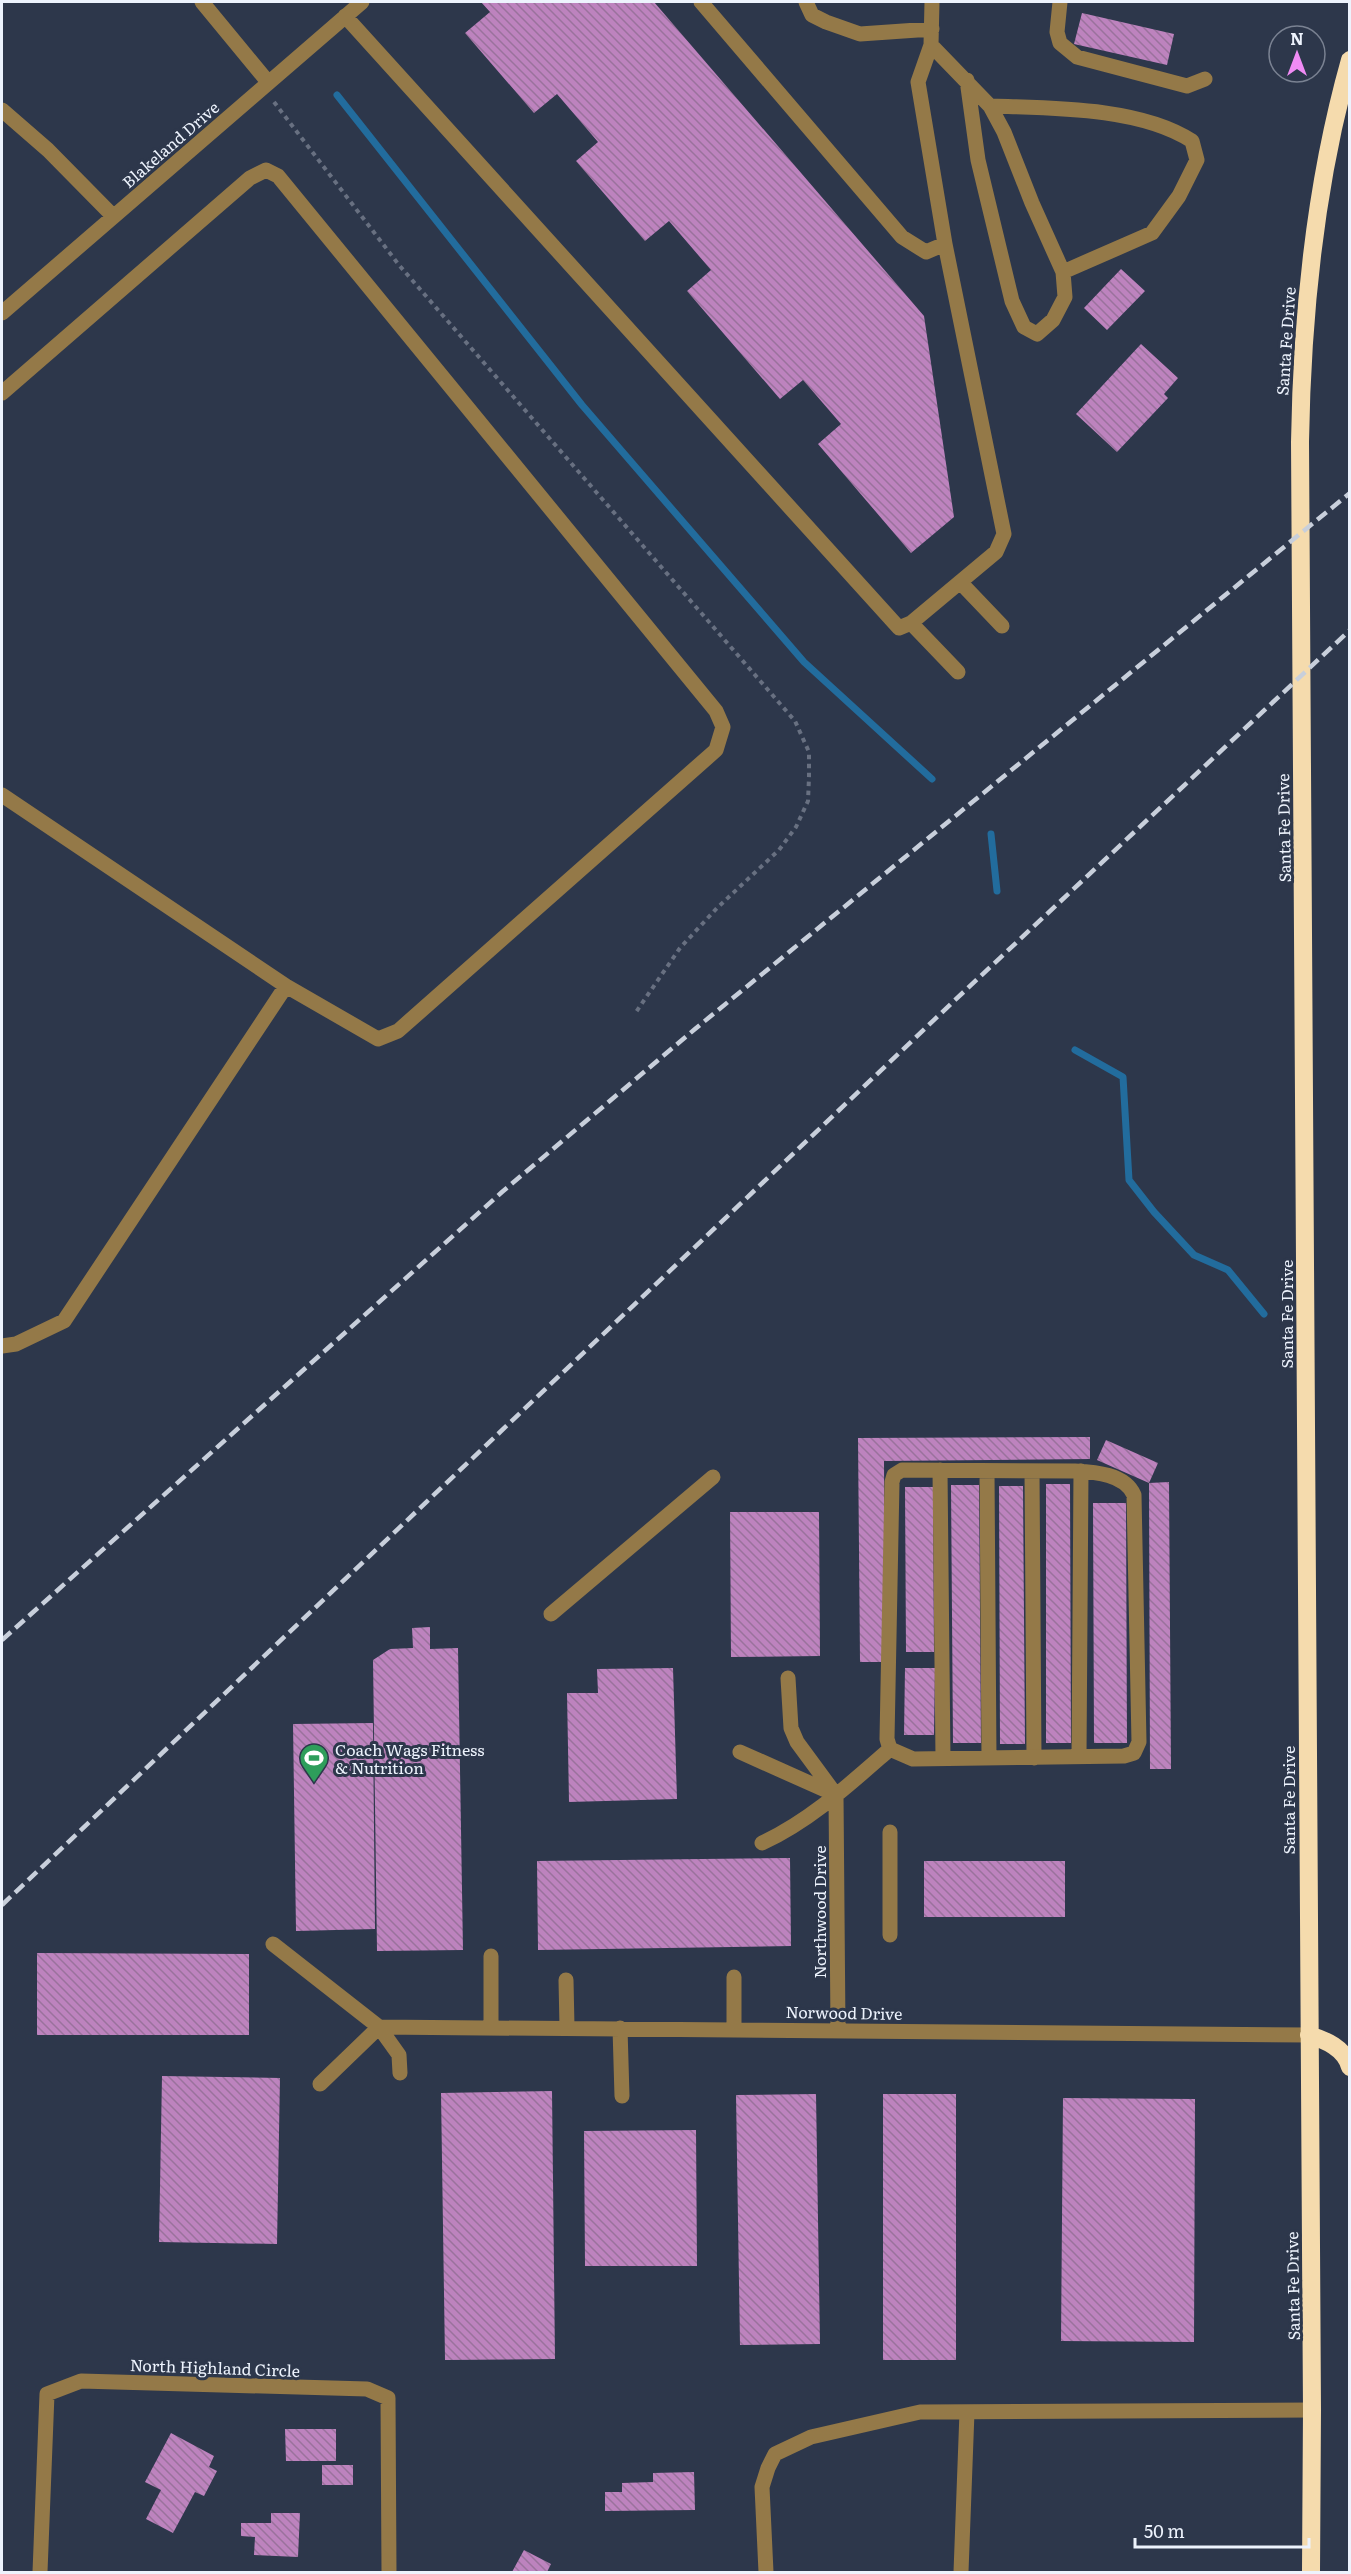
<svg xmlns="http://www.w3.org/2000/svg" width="1351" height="2574" font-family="Literata,serif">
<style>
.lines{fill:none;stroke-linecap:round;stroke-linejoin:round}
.stream{stroke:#226c9d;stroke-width:7}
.building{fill:url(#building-back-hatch)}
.path{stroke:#687081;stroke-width:4;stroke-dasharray:4.5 4.5;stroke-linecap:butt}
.minor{stroke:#947948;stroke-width:15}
.highway{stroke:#f5dbad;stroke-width:18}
.rail{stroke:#c8cfdb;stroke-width:4.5;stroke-dasharray:12 6;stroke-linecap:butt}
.labels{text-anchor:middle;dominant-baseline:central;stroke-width:6;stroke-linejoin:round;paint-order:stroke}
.street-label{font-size:16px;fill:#edf3fd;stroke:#2d374b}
.poi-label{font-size:16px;fill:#edf3fd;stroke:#2d374b;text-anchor:start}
</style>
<defs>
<pattern id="building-back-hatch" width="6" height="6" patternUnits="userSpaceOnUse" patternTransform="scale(1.5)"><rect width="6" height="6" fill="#bd83be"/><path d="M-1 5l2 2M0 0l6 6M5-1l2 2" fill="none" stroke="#9a729c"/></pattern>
</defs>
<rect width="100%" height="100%" fill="#2d374b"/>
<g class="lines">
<path class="stream" d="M337,95L582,405L804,662L932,779
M991,834L997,891
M1075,1050L1123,1077L1129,1180L1154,1212L1194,1255L1228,1270L1264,1314"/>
</g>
<path class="building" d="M481,2H654L924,316L954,517L911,553L818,444L841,424L803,380L780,399L687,291L711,270L669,221L645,241L576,161L598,142L557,94L534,113L465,33L490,12Z
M1082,13L1174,34L1167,65L1074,44Z
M1121,269L1145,291L1107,330L1084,308Z
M1141,344L1178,378L1164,394L1168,398L1117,452L1076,414Z
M1090,1437V1459L884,1461L885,1662H860L858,1438Z
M1106,1440L1158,1463L1149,1483L1097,1460Z
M1169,1482L1171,1769H1150L1149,1483Z
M1046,1484H1070L1071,1743H1046Z
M951,1485H979L981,1743H953Z
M999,1486H1023L1025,1744H1000Z
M905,1487H933L934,1652H906Z
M1093,1503H1126L1127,1743H1094Z
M730,1512H819L820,1656L731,1657Z
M430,1627V1649L458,1648L463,1950L377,1951L373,1660L390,1649L413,1648L412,1628Z
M673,1668L677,1799L569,1802L567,1693H598L597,1669Z
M905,1668H935L934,1735H904Z
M373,1723L375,1929L296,1931L293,1724Z
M790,1858L791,1946L538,1950L537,1861Z
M924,1861H1065V1917H924Z
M37,1953L249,1954V2035H37Z
M162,2076L280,2078L277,2244L159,2242Z
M552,2091L555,2359L445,2360L441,2093Z
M816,2094L820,2344L740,2345L736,2095Z
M883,2094H956V2360H883Z
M1063,2098L1195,2099L1194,2342L1061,2341Z
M696,2130L697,2266H585L584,2131Z
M285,2429H336V2461H286Z
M171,2433L214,2456L209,2467L217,2471L204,2496L195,2492L173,2533L146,2519L161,2490L145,2482Z
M322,2465H353V2485H322Z
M694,2472L695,2510L605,2511V2492H622V2483L653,2482V2473Z
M271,2513H300L298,2557L254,2555L255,2537L241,2536V2523H271Z
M524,2550L551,2564L547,2572H512Z"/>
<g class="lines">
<path class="path" d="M274,102L399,265L795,721L809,752V777L808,801L796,827L779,850L717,908L680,948L636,1012"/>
<path class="minor" d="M202,2L268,82
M701,2L902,237L926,252L945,244
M806,2L812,15L826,22L860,34L932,29
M1060,2L1057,32L1060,43L1077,57L1187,86L1205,79
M345,16L899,628L911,623L996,552L1004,534L945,244L918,82L931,45L932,2
M931,45L990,106L1004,132L1032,203L1063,272L1065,297L1053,320L1037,334L1024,327L1012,301L978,160L967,80
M990,106C1051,108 1140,107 1192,141L1197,160L1179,196L1152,233L1063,272
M2,110L48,150L113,216
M2,313L362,2
M2,393L250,178L266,170L278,176L716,711L723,727L716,750L398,1031L378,1039L286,986L2,795
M960,582L1002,626
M911,623L958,672
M2,1346L16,1344L64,1321L286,986
M940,1470L943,1759
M987,1471L989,1758
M1032,1471L1034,1758
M551,1614L713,1477
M788,1678L791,1728L797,1742L836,1795
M740,1752L834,1794
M1079,1757L1081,1471
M836,1795L838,2029
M762,1843C810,1821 851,1783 890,1749L887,1739L892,1482L894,1475L902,1470L1075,1471C1095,1472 1125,1474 1134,1495L1139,1742L1134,1753L1124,1756L913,1759L890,1749
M890,1935V1832
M273,1944L379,2027L399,2055L400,2073
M491,1956V2027
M734,1977V2029
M566,1980L567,2027
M379,2027L1309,2035
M620,2028L622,2096
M320,2084L379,2027
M40,2572L47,2394L81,2381L367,2389L388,2398L389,2572
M766,2572L762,2487L768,2468L775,2454L811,2437L920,2412L1312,2410
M961,2572L967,2412"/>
<path class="highway" d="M1309,2035C1325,2040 1345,2048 1350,2067
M1311,2572L1312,2410L1300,442C1302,313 1315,184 1350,60"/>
<path class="rail" d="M2,1640L502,1192L695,1029L1350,493
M2,1905L954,1001L1350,630"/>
</g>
<defs>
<g id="stadium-pin" transform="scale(1.5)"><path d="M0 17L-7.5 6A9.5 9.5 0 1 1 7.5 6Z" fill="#2e9e5b" stroke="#2d374b"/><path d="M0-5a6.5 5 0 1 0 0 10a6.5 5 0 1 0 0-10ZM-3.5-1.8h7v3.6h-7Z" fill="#fff"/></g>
</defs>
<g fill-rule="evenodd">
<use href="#stadium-pin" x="314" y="1758"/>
</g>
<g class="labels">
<g class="street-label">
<text transform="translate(170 144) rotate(-41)">Blakeland Drive</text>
<text transform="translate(1285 341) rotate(-86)">Santa Fe Drive</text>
<text transform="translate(1283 828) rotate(-91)">Santa Fe Drive</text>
<text transform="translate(1286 1314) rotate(-90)">Santa Fe Drive</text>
<text transform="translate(1288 1800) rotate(-90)">Santa Fe Drive</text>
<text transform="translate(819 1912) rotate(-90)">Northwood Drive</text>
<text transform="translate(844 2012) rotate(1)">Norwood Drive</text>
<text transform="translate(1292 2286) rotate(-91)">Santa Fe Drive</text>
<text transform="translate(215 2367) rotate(2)">North Highland Circle</text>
</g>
<g class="poi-label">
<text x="335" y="1749">Coach Wags Fitness<tspan x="335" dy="18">&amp; Nutrition</tspan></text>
</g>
</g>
<rect width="1351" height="2574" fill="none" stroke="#edf3fd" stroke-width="6"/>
<g transform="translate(1297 54)"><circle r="28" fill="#2d374b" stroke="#7a8292" stroke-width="1.5"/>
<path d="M0-4.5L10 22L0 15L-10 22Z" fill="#f08bf5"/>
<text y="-9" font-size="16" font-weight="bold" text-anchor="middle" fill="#edf3fd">N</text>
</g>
<path d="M1135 2538v9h174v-9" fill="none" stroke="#edf3fd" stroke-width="3"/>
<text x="1144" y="2538" font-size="18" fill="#edf3fd" stroke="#2d374b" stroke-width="4.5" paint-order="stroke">50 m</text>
</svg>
